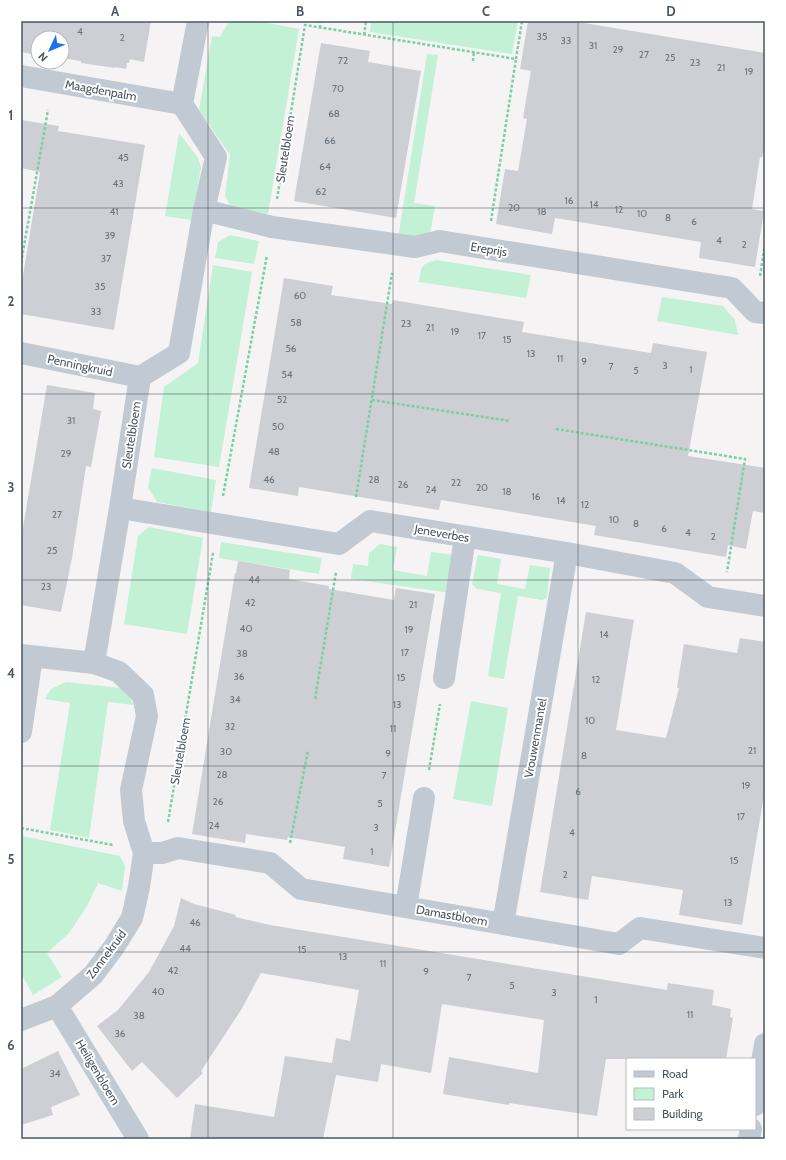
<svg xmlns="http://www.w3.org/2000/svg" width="786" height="1160" font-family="Cabin,sans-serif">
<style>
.green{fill:#c3f1d5}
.building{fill:#cdcfd5}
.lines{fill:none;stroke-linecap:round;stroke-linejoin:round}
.path{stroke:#7ad0a6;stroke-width:2.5;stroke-dasharray:3 2;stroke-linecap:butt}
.minor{stroke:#c1cad2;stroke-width:22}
.grid{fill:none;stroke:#4a5661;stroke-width:1;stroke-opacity:0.55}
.labels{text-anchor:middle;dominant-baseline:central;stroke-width:4;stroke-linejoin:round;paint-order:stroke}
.number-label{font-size:10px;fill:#6b747e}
.street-label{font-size:12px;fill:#4a5661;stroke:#fff}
.neatline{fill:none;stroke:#4a5661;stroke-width:1.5}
.grid-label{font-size:13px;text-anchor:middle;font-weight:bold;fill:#4a5661}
</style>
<rect width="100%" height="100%" fill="#f5f3f3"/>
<path class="green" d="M232,21H257L299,29L268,214L232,209L225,196L230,155L199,110L212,36L220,37L228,23Z
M371,21H518L512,54L370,32Z
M427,54L438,55L414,203L435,206L430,234L398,239Z
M179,133L198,158L201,167L192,220L165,216Z
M230,235L259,241L254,264L215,258L218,242Z
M436,260L531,275L526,298L419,282C422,265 420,265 436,260Z
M213,265L252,272L219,467L154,457L164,387L198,363Z
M662,297L723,306L735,320L738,335L657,321Z
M152,468L216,480L211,512L157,502L148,487Z
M149,527L203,538L187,634L124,624L138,536Z
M221,542L322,558L319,574L219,558Z
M380,544L397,547L393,570L427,576L431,552L454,555L451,593L351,579L353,564L368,566L369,553Z
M478,555L501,559L497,584L525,589L530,565L550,568L547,598L542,600L518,596L504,679L488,676L501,593L477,589L472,584Z
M66,682L120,688L129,693L133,705L108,702L89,838L50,830L70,703L45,699L51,689Z
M471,701L508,708L492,806L453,799Z
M22,836L120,856L125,866L122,891L98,883L87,906L69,933L47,953L62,977L33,995L21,973V839Z"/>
<path class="building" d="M21,21H151L144,62L130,59L129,63H127L126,69L115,67V68L81,63V61L62,58V38H38V55L21,52Z
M528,21H572L765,53V142L762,158L760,157L752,209L764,211L755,267L699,258L701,242L653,234L555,218L552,234L496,224L505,169L518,171L527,119L523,118L531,71L520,69Z
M321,43L370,51L368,62L421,71L396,218L294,201Z
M21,120L59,126L58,131L145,145L114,330L21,314V288L40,172L21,168Z
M284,278L333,286L331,295L392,304L393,300L524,322L522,332L651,353L653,343L707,352L688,456L765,468V513L753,511L746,549L728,545L726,557L594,535L596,526L441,500L439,510L299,487L298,496L249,488Z
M47,385L95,393L93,409L101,411L91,467L86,466L72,558L61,612L21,605V539Z
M238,561L290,570L289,579L329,586V589L394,600L396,588L435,594L389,867L343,859L345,847L288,837L287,840L246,834L245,843L192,834L235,573H236Z
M586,612L634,620L616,730L666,738L679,688H677L684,644L737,653L740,638L765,642V789L742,925L679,915L683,890L592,876L588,900L540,892Z
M181,898L194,904L236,915L235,917L270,925L667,990L668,983L714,990L712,1005L731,1009L730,1017L733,1018L726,1059H606L597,1116L509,1103V1105L443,1094L449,1057L538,1073L544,1020L442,1004L431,1073L381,1064L378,1082L336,1075L323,1139H190L195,1104L274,1117L285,1056L332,1063L336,1038L350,1041L359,990L261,973L241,1010L201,1071L203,1073L177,1098L142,1062L132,1071L97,1026L118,1010L149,972L174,926Z
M58,1051L80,1095L51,1107L53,1115L21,1125V1069Z"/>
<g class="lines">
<path class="path" d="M320,28V21
M364,35L366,21
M473,61L474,52
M277,199L305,25L516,59L522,21
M491,221L516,59
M21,263L48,110
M760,276L765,244
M372,400L510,421
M556,429L745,459L727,572
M223,496L267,255
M356,497L392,273
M315,699L336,572
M429,770L440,704
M168,822L213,553
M21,828L113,845
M290,843L308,750"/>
<path class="minor" d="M21,76L182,104
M204,210L272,227L415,247L440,241L732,288L755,312L765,313
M21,353L140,377
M120,508L339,544L370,521L567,553L675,573L708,597L765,606
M21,655L94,663L119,672L143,695L147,716L131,790L134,821L144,853L139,887L132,918L114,947L93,975L57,1006L21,1020
M94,663L120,508L140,377L179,353L204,210L216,157L182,104L198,21
M444,678L465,537
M21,732L32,657
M144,853H162L178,848L270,863L301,889L619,944L640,928L765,948
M406,907L424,798
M503,924L567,553
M57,1006L138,1139
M755,1105L765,1044
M749,1139L751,1129"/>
</g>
<path class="grid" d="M208,21V1139M393,21V1139M578,21V1139M21,208H765M21,394H765M21,580H765M21,766H765M21,952H765"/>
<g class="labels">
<g class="number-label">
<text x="80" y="31">4</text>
<text x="542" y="36">35</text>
<text x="122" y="37">2</text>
<text x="566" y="40">33</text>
<text x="593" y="45">31</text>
<text x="618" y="49">29</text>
<text x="644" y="54">27</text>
<text x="670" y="57">25</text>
<text x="343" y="60">72</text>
<text x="695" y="62">23</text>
<text x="721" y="67">21</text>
<text x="749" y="71">19</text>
<text x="338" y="88">70</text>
<text x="334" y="113">68</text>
<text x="330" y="140">66</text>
<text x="123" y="157">45</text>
<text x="325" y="166">64</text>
<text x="118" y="183">43</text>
<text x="321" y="191">62</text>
<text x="569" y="200">16</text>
<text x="594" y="204">14</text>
<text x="514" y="207">20</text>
<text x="619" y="209">12</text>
<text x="114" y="211">41</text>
<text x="542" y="211">18</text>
<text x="642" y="213">10</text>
<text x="668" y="217">8</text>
<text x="694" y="221">6</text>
<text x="110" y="235">39</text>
<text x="719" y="240">4</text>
<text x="744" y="244">2</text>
<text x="106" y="258">37</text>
<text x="100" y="286">35</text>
<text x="300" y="295">60</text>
<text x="96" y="311">33</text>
<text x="296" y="322">58</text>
<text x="406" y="323">23</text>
<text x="430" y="327">21</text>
<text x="455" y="331">19</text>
<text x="482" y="335">17</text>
<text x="507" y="339">15</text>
<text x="291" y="348">56</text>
<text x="531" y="353">13</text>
<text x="560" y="358">11</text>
<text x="584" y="361">9</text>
<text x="665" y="365">3</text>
<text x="611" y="366">7</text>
<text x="691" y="369">1</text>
<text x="636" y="370">5</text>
<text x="287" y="374">54</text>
<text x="282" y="399">52</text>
<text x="71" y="420">31</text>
<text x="278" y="426">50</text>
<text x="274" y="451">48</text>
<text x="66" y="453">29</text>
<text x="269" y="479">46</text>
<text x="374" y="479">28</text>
<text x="456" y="482">22</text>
<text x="403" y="484">26</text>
<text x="482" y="487">20</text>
<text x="431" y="489">24</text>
<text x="507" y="491">18</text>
<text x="536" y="496">16</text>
<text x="561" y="500">14</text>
<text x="585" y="504">12</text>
<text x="57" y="514">27</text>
<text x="614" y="519">10</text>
<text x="636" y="523">8</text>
<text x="664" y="528">6</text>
<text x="688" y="532">4</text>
<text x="713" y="536">2</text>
<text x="52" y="550">25</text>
<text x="254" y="579">44</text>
<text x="46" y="586">23</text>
<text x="250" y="602">42</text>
<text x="413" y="604">21</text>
<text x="246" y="628">40</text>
<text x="409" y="629">19</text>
<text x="604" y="634">14</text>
<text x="405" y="652">17</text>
<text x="242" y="653">38</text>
<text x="239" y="676">36</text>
<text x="401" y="677">15</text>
<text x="596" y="679">12</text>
<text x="235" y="699">34</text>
<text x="397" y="704">13</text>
<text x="590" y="720">10</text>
<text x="230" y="726">32</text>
<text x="393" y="728">11</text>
<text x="752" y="750">21</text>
<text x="226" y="751">30</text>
<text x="388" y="753">9</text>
<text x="584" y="755">8</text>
<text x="222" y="774">28</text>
<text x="384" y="775">7</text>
<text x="746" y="785">19</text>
<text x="578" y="791">6</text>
<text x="218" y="801">26</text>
<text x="380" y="803">5</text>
<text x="741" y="816">17</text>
<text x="214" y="825">24</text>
<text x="376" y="827">3</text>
<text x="572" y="832">4</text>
<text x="372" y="851">1</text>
<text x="734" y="860">15</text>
<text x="565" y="874">2</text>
<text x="728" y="902">13</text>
<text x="195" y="922">46</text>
<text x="185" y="948">44</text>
<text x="302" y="949">15</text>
<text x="343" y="956">13</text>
<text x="383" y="963">11</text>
<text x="173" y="970">42</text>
<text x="426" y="971">9</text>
<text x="469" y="977">7</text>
<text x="512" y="985">5</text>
<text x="158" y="991">40</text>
<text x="554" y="992">3</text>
<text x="596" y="999">1</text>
<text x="690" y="1014">11</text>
<text x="139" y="1015">38</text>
<text x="120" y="1033">36</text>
<text x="55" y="1073">34</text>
</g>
<g class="street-label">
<text transform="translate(101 90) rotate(10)">Maagdenpalm</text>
<text transform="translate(285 149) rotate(-81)">Sleutelbloem</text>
<text transform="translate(489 249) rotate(9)">Ereprijs</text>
<text transform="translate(80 365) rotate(12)">Penningkruid</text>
<text transform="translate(131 435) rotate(-81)">Sleutelbloem</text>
<text transform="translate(442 533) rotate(10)">Jeneverbes</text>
<text transform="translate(535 738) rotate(-80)">Vrouwenmantel</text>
<text transform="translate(180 751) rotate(-80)">Sleutelbloem</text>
<text transform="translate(452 915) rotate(10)">Damastbloem</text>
<text transform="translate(106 954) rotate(-53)">Zonnekruid</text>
<text transform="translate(98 1072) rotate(59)">Heiligenbloem</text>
</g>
</g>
<rect width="786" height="1160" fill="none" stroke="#ffffff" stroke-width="44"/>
<rect x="626" y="1058" width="130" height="72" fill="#ffffff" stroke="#b7bbc0"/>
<rect x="634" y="1071" width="20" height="6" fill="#c1cad2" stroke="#b7bbc0"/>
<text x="662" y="1078" font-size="12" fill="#4a5661">Road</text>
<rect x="634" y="1088" width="20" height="12" fill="#c3f1d5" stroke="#b7bbc0"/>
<text x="662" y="1098" font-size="12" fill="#4a5661">Park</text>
<rect x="634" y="1108" width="20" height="12" fill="#cdcfd5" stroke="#b7bbc0"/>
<text x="662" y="1118" font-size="12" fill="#4a5661">Building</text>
<g transform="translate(50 50) rotate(226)"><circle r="19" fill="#ffffff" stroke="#b7bbc0"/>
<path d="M0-3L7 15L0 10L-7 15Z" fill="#1a73e8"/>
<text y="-6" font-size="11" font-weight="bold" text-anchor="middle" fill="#4a5661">N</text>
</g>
<rect x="22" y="22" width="742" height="1116" class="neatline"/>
<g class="grid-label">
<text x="115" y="16">A</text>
<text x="300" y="16">B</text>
<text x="486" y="16">C</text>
<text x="671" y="16">D</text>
<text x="11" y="120">1</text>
<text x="11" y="306">2</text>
<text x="11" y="492">3</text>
<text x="11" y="678">4</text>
<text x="11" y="864">5</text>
<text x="11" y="1050">6</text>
</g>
</svg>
